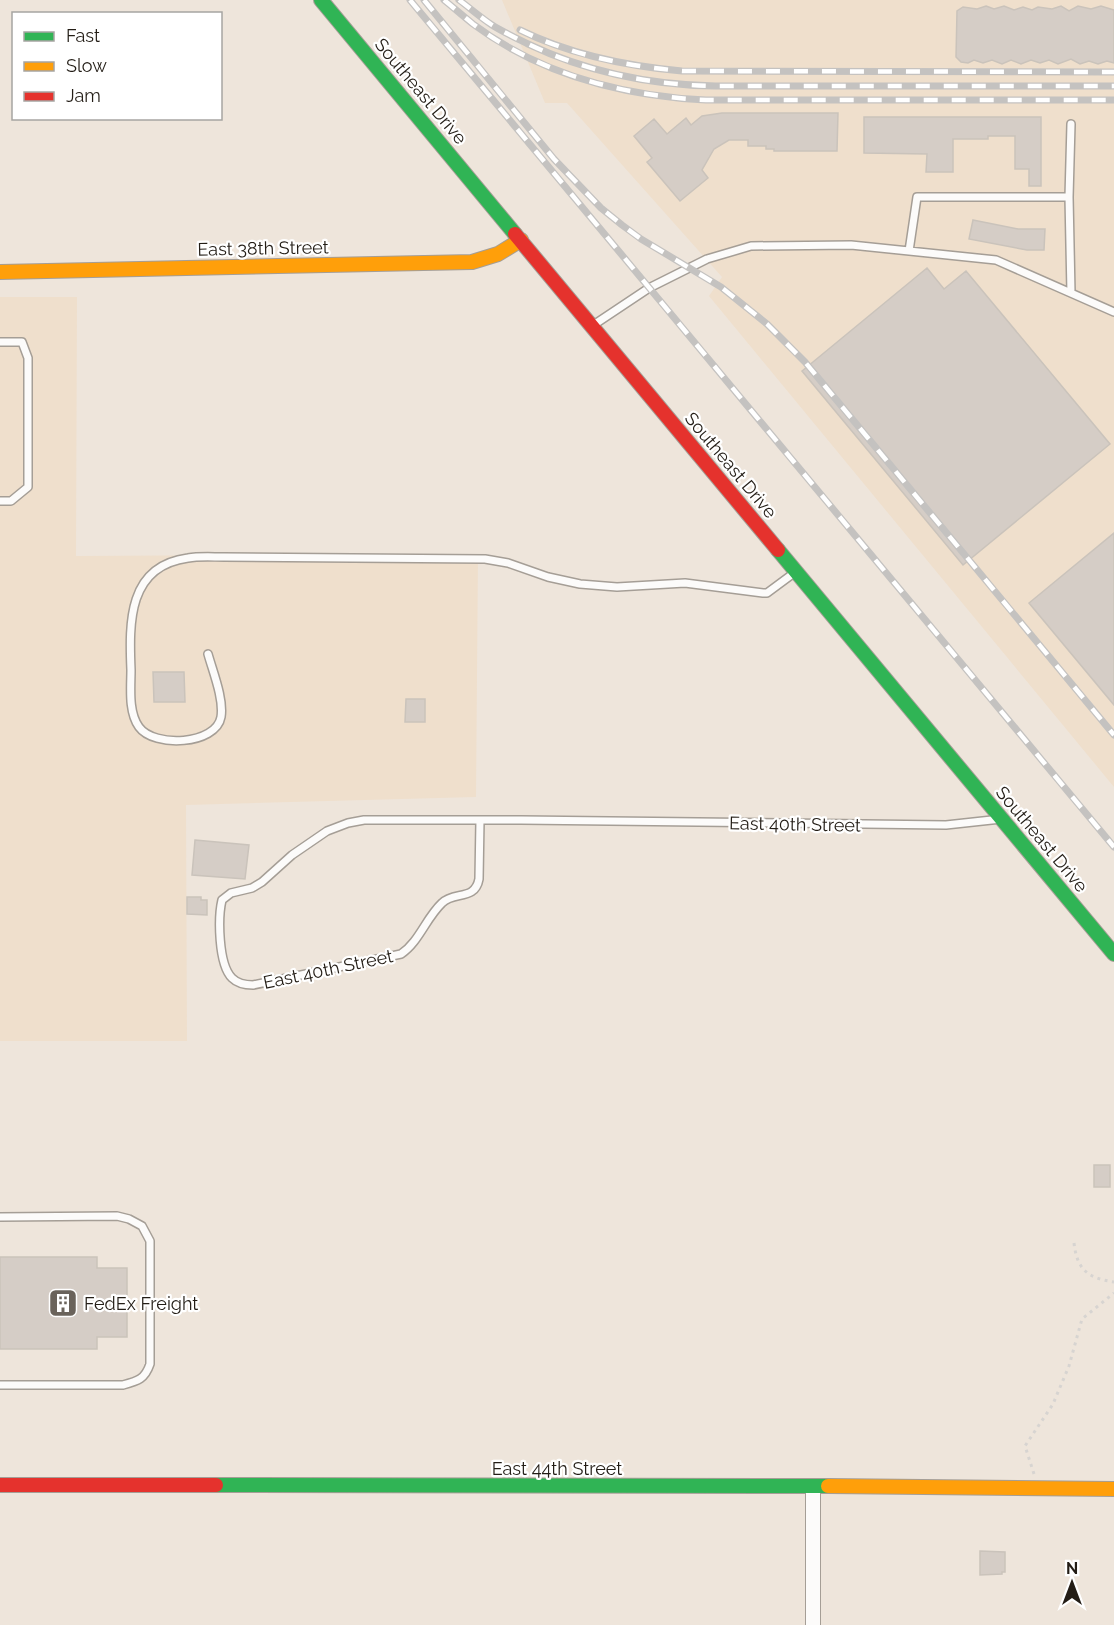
<svg xmlns="http://www.w3.org/2000/svg" width="1114" height="1625" font-family="Raleway,sans-serif">
<style>
.built{fill:#efdfcc}
.building{fill:#d5cdc6;stroke:#cac3bb;stroke-width:1.5}
.lines{fill:none;stroke-linecap:round;stroke-linejoin:round}
.lane-casing{stroke:#a59e96;stroke-width:10}
.street-casing{stroke:#a59e96;stroke-width:16}
.fast-casing{stroke:#a59e96;stroke-width:16}
.slow-casing{stroke:#a59e96;stroke-width:16}
.jam-casing{stroke:#a59e96;stroke-width:16}
.path{stroke:#d7d4d1;stroke-width:3;stroke-dasharray:3 4.5;stroke-linecap:butt}
.lane{stroke:#fcfbfa;stroke-width:7}
.street{stroke:#fcfbfa;stroke-width:14}
.fast{stroke:#30b455;stroke-width:14}
.slow{stroke:#ff9f0a;stroke-width:14}
.jam{stroke:#e5322d;stroke-width:14}
.rail-casing{stroke:#c4c2c0;stroke-width:7}
.rail{stroke:#fff;stroke-width:4.5;stroke-dasharray:14;stroke-linecap:butt}
.labels{text-anchor:middle;dominant-baseline:central;stroke-width:4.5;stroke-linejoin:round;paint-order:stroke}
.street-label{font-size:18px;fill:#231d16;stroke:#fff}
.poi-label{font-size:18px;fill:#231d16;stroke:#fff;text-anchor:start}
</style>
<rect width="100%" height="100%" fill="#eee5db"/>
<path class="built" d="M502,0H1114V787L709,296L722,277L567,103H545Z
M0,297H77L76,556L478,554L476,797L186,805L187,1041H0Z"/>
<path class="building" d="M986,6L994,9L1004,6L1014,10L1023,7L1032,10L1038,7L1052,9L1061,6L1069,11L1078,6L1091,9L1101,6L1114,10V63L1107,61L1098,64L1089,61L1080,64L1071,59L1058,64L1049,60L1040,63L1031,60L1021,64L1011,60L1002,64L992,60L983,63L974,60L968,63L961,62L956,57L957,11L963,7L977,9Z
M722,113H838L837,151H774V149H766V146H748V140H729L714,149L702,170L708,178L680,201L647,162L652,158L634,136L654,119L667,134L686,118L691,125L702,116Z
M864,117H1041V186H1029V169H1015V136H988V139H953V172H926L927,154L864,153Z
M973,220L1018,229H1045L1044,250H1027L969,239Z
M927,268L944,289L966,271L1110,444L963,565L802,371Z
M1114,533V705L1029,603Z
M153,672H184L185,702H154Z
M406,699H425V722H405Z
M195,840L249,845L245,879L192,875Z
M187,897H201V900H207V915L187,914Z
M1094,1165H1110V1187H1094Z
M0,1257H97V1268H127V1337H97V1349H0Z
M980,1551L1005,1552V1572H1002V1574L980,1575Z"/>
<g class="lines">
<g class="lane-casing">
<path id="lane" d="M1069,197L1071,124
M909,251L917,197H1069L1071,293
M592,326L649,288L707,259L751,246L851,245L996,260L1114,312
M0,342H22L28,358V487L11,501H0
M208,654C213,672 224,699 221,717C216,745 154,748 139,727C128,712 131,687 131,670C129,622 128,566 188,558C199,556 212,557 224,557L485,559L508,563L548,577L580,584L617,587L685,583L763,593H767L794,573
M480,820L479,879C475,901 454,891 442,903C426,918 419,942 401,954L253,985C245,985 238,984 232,978C218,964 218,917 222,900L231,893L252,888L262,882L292,855L327,831L348,823L364,820H521L946,825L1001,819
M0,1217L117,1216L129,1219L142,1226L150,1241V1364C145,1379 138,1381 123,1385H0"/>
</g>
<g class="street-casing">
<path id="street" d="M813,1486V1625"/>
</g>
<g class="fast-casing">
<path id="fast" d="M321,0L515,234
M778,550L1114,954
M216,1485L828,1486"/>
</g>
<g class="slow-casing">
<path id="slow" d="M0,272L472,262L498,254L521,240
M828,1486L1114,1489"/>
</g>
<g class="jam-casing">
<path id="jam" d="M515,234L778,550
M0,1485H216"/>
</g>
<path class="path" d="M1074,1243C1077,1270 1088,1278 1114,1282
M1034,1474L1025,1446L1053,1404L1069,1366L1082,1319L1114,1293"/>
<use href="#lane" class="lane"/>
<use href="#street" class="street"/>
<use href="#fast" class="fast"/>
<use href="#slow" class="slow"/>
<use href="#jam" class="jam"/>
<g class="rail-casing">
<path id="rail" d="M410,0L1114,847
M424,0L554,159L601,208L622,225L641,239L721,287L767,324L805,362L1114,735
M444,0C454,8 463,16 473,24C540,74 623,96 706,100H1114
M459,0C470,8 480,17 492,25C503,32 516,38 528,44C587,72 650,85 715,86H1114
M520,30C571,55 626,66 682,71L1114,72"/>
</g>
<use href="#rail" class="rail"/>
</g>
<defs>
<g id="building-square" transform="scale(1.5)"><rect x="-9" y="-9" width="18" height="18" rx="4" fill="#6a635b" stroke="#fff"/><path d="M-4-6H4V6H1V3H-1V6H-4ZM-2.5-4.3h1.7v1.8h-1.7ZM.8-4.3h1.7v1.8H.8ZM-2.5-1h1.7V.8h-1.7ZM.8-1h1.7V.8H.8Z" fill="#fff"/></g>
</defs>
<g fill-rule="evenodd">
<use href="#building-square" x="63" y="1303"/>
</g>
<g class="labels">
<g class="street-label">
<text transform="translate(421 91) rotate(50)">Southeast Drive</text>
<text transform="translate(263 248) rotate(-1)">East 38th Street</text>
<text transform="translate(731 465) rotate(50)">Southeast Drive</text>
<text transform="translate(795 824) rotate(1)">East 40th Street</text>
<text transform="translate(1042 839) rotate(50)">Southeast Drive</text>
<text transform="translate(328 969) rotate(-12)">East 40th Street</text>
<text x="557" y="1468">East 44th Street</text>
</g>
<g class="poi-label">
<text x="84" y="1303">FedEx Freight</text>
</g>
</g>
<rect x="12" y="12" width="210" height="108" fill="#ffffff" stroke="#a7a5a2" stroke-width="1.5"/>
<rect x="24" y="32" width="30" height="9" fill="#30b455" stroke="#a7a5a2" stroke-width="1.5"/>
<text x="66" y="42" font-size="18" fill="#231d16">Fast</text>
<rect x="24" y="62" width="30" height="9" fill="#ff9f0a" stroke="#a7a5a2" stroke-width="1.5"/>
<text x="66" y="72" font-size="18" fill="#231d16">Slow</text>
<rect x="24" y="92" width="30" height="9" fill="#e5322d" stroke="#a7a5a2" stroke-width="1.5"/>
<text x="66" y="102" font-size="18" fill="#231d16">Jam</text>
<g transform="translate(1072 1583)" stroke="#ffffff" stroke-width="4.5" paint-order="stroke">
<path d="M0-4.5L10 22L0 15L-10 22Z" fill="#231d16"/>
<text y="-9" font-size="16" font-weight="bold" text-anchor="middle" fill="#231d16">N</text>
</g>
</svg>
